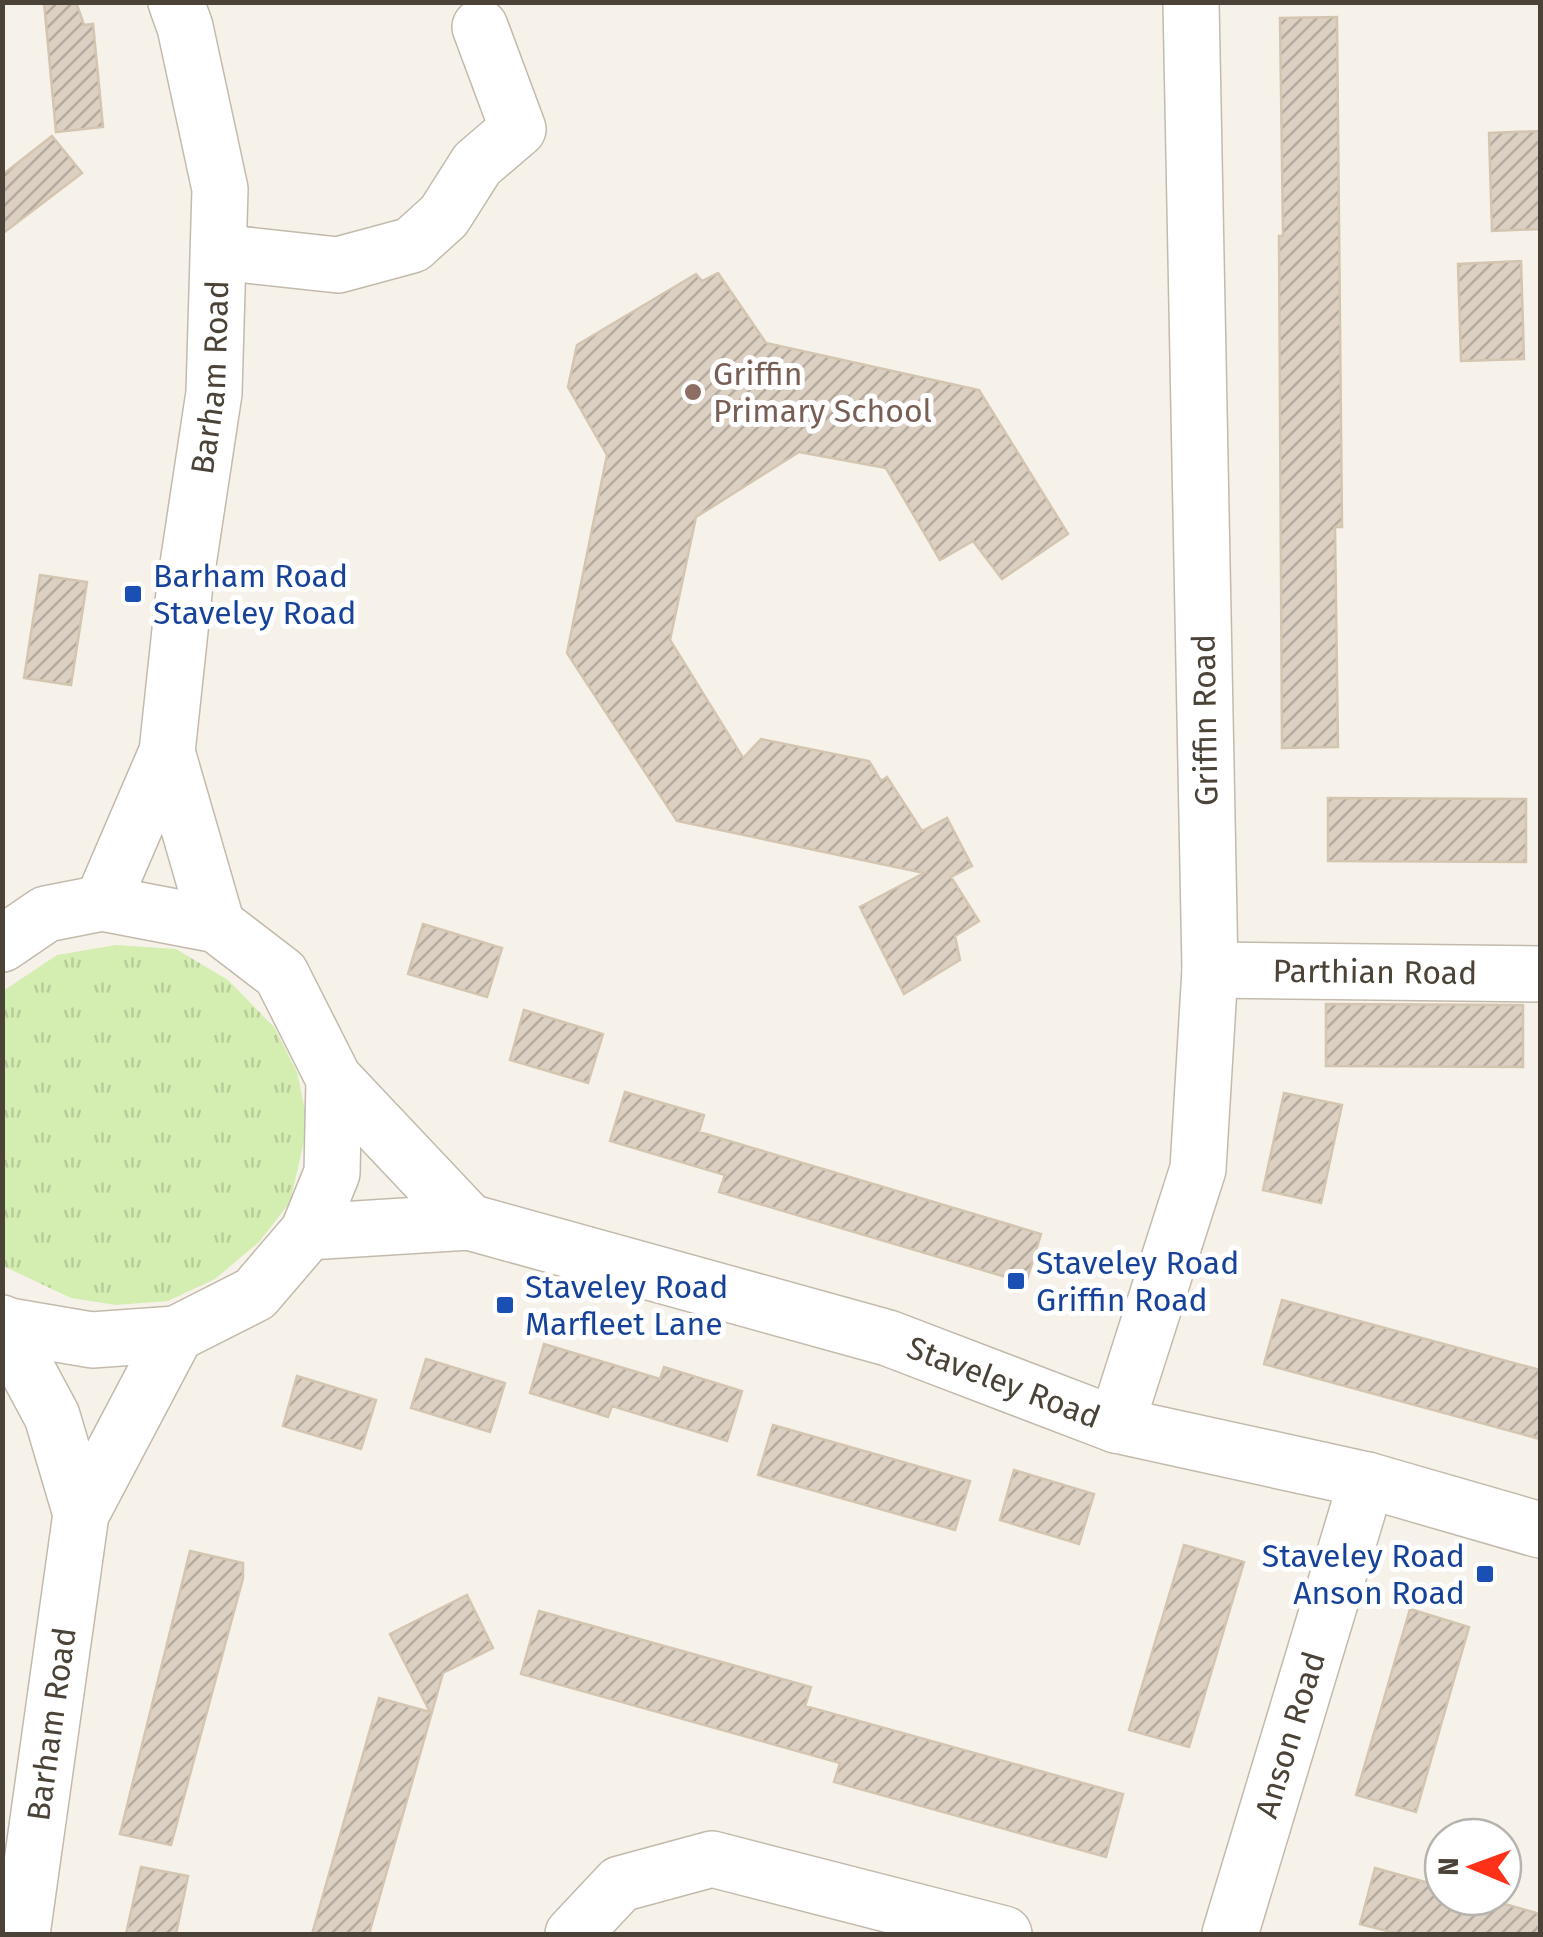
<svg xmlns="http://www.w3.org/2000/svg" width="1543" height="1937" font-family="'Fira Sans',sans-serif">
<style>
.grass{fill:url(#grass-tufts)}
.building{fill:url(#building-hatch);stroke:#d4c5b1;stroke-width:2.5}
.lines{fill:none;stroke-linecap:round;stroke-linejoin:round}
.minor-casing{stroke:#c3baac;stroke-width:58}
.minor{stroke:#fff;stroke-width:55}
.education-dot{fill:#8d6e63;stroke:#fff;stroke-width:4}
.transit-dot{fill:#1a4fb4;stroke:#fff;stroke-width:4}
.labels{text-anchor:middle;dominant-baseline:central;stroke-width:10;stroke-linejoin:round;paint-order:stroke}
.education-label{font-size:32px;fill:#785e54;stroke:#fff;text-anchor:start}
.street-label{font-size:32px;fill:#4b4337;stroke:#fff}
.transit-label{font-size:32px;fill:#164399;stroke:#fff;text-anchor:start}
</style>
<defs>
<pattern id="grass-tufts" width="24" height="20" patternUnits="userSpaceOnUse" patternTransform="scale(2.5)"><rect width="24" height="20" fill="#d4edb1"/><path d="M3 7l-1-3M5 7V3M7 7l1-3M15 17l-1-3M17 17v-4M19 17l1-3" fill="none" stroke="#b8cc99"/></pattern>
<pattern id="building-hatch" width="6" height="6" patternUnits="userSpaceOnUse" patternTransform="scale(2.5)"><rect width="6" height="6" fill="#dcd0c2"/><path d="M-1 1l2-2M0 6l6-6M5 7l2-2" fill="none" stroke="#b4aa9e"/></pattern>
</defs>
<rect width="100%" height="100%" fill="#f6f2ea"/>
<path class="grass" d="M116,945L176,949L228,980L274,1027L297,1072L308,1124L290,1202L259,1242L215,1279L168,1301L116,1305L71,1298L3,1266V991L57,955Z"/>
<path class="building" d="M44,2H76L84,25L93,24L103,127L56,132Z
M1337,17L1342,527H1335L1338,747L1282,748L1279,236H1283L1280,18Z
M1540,131V229L1492,231L1489,133Z
M52,136L82,173L2,234V175Z
M1521,261L1524,359L1461,361L1458,264Z
M718,273L766,343L979,390L1068,534L1002,579L973,541L940,560L886,468L799,452L696,517L670,640L743,758L761,739L869,761L881,781L887,777L922,831L947,818L972,866L951,877L979,921L955,936L960,960L904,994L860,907L924,873L677,821L567,653L607,455L568,387L577,345L696,274L702,281Z
M40,575L87,582L71,685L24,678Z
M1328,798L1526,799V862L1328,861Z
M423,924L502,948L487,997L408,974Z
M1326,1004L1523,1005V1067L1326,1066Z
M524,1010L603,1034L588,1083L510,1060Z
M625,1092L704,1115L699,1132L1041,1234L1026,1283L719,1192L725,1175L610,1141Z
M1284,1093L1342,1105L1321,1203L1263,1190Z
M1282,1300L1540,1370V1439L1264,1364Z
M544,1344L660,1379L664,1367L742,1391L727,1441L612,1406L608,1417L530,1393Z
M426,1359L505,1383L490,1432L411,1408Z
M297,1376L376,1400L361,1449L283,1426Z
M773,1425L970,1481L955,1530L758,1475Z
M1014,1470L1094,1494L1079,1544L1000,1520Z
M1184,1545L1244,1562L1189,1747L1129,1730Z
M190,1551L243,1563V1578L171,1845L120,1834Z
M467,1595L493,1648L443,1673L369,1934H312L379,1698L430,1712L390,1634Z
M1410,1609L1469,1627L1416,1812L1356,1795Z
M539,1611L811,1687L805,1706L1123,1794L1106,1857L834,1782L840,1763L521,1674Z
M141,1867L188,1876L176,1934H126Z
M1375,1868L1443,1887V1897H1480L1540,1914V1934H1399L1360,1924Z"/>
<g class="lines">
<g class="minor-casing">
<g id="minor">
<path d="M219,252L338,265L412,245L444,216L477,164L518,129L480,27"/>
<path d="M167,752L217,925"/>
<path id="s1" d="M102,903L167,752L185,584L214,393L220,189L185,27L176,2"/>
<path d="M2,944L46,914L102,903L217,925L281,974L334,1079L332,1173L308,1232L255,1294L176,1334L92,1340L4,1325"/>
<path id="s2" d="M1210,970L1540,974"/>
<path d="M334,1079L469,1222"/>
<path id="s3" d="M308,1232L469,1222L888,1338L1116,1425L1367,1480L1540,1530"/>
<path d="M2,1323L52,1416L81,1514"/>
<path d="M1116,1425L1198,1169L1210,970L1191,2"/>
<path id="s4" d="M22,1934L81,1514L176,1334"/>
<path d="M573,1934L620,1884L712,1859L1004,1934"/>
<path id="s5" d="M1230,1934L1367,1480"/>
</g>
</g>
<use href="#minor" class="minor"/>
</g>
<circle class="education-dot" cx="693" cy="392" r="10"/>
<g class="transit-dot">
<rect x="123" y="584" width="20" height="20" rx="5"/>
<rect x="1006" y="1271" width="20" height="20" rx="5"/>
<rect x="495" y="1295" width="20" height="20" rx="5"/>
<rect x="1475" y="1564" width="20" height="20" rx="5"/>
</g>
<g class="labels">
<g class="education-label">
<text x="713" y="374">Griffin<tspan x="713" dy="37">Primary School</tspan></text>
</g>
<g class="street-label">
<text stroke="none"><textPath href="#s1" startOffset="542">Barham Road</textPath></text>
<text transform="translate(1205 720) rotate(-91)">Griffin Road</text>
<text stroke="none"><textPath href="#s2" startOffset="165">Parthian Road</textPath></text>
<text stroke="none"><textPath href="#s3" startOffset="720">Staveley Road</textPath></text>
<text stroke="none"><textPath href="#s4" startOffset="212">Barham Road</textPath></text>
<text stroke="none"><textPath href="#s5" startOffset="208">Anson Road</textPath></text>
</g>
<g class="transit-label">
<text x="153" y="576">Barham Road<tspan x="153" dy="37">Staveley Road</tspan></text>
<text x="1036" y="1263">Staveley Road<tspan x="1036" dy="37">Griffin Road</tspan></text>
<text x="525" y="1287">Staveley Road<tspan x="525" dy="37">Marfleet Lane</tspan></text>
<text x="1465" y="1556" text-anchor="end">Staveley Road<tspan x="1465" dy="37">Anson Road</tspan></text>
</g>
</g>
<rect width="1543" height="1937" fill="none" stroke="#4b4337" stroke-width="10"/>
<g transform="translate(1473 1867) rotate(271)"><circle r="48" fill="#ffffff" stroke="#b7b4af" stroke-width="2.5"/>
<path d="M0-8L18 38L0 25L-18 38Z" fill="#ff3118"/>
<text y="-15" font-size="28" font-weight="bold" text-anchor="middle" fill="#4b4337">N</text>
</g>
</svg>
